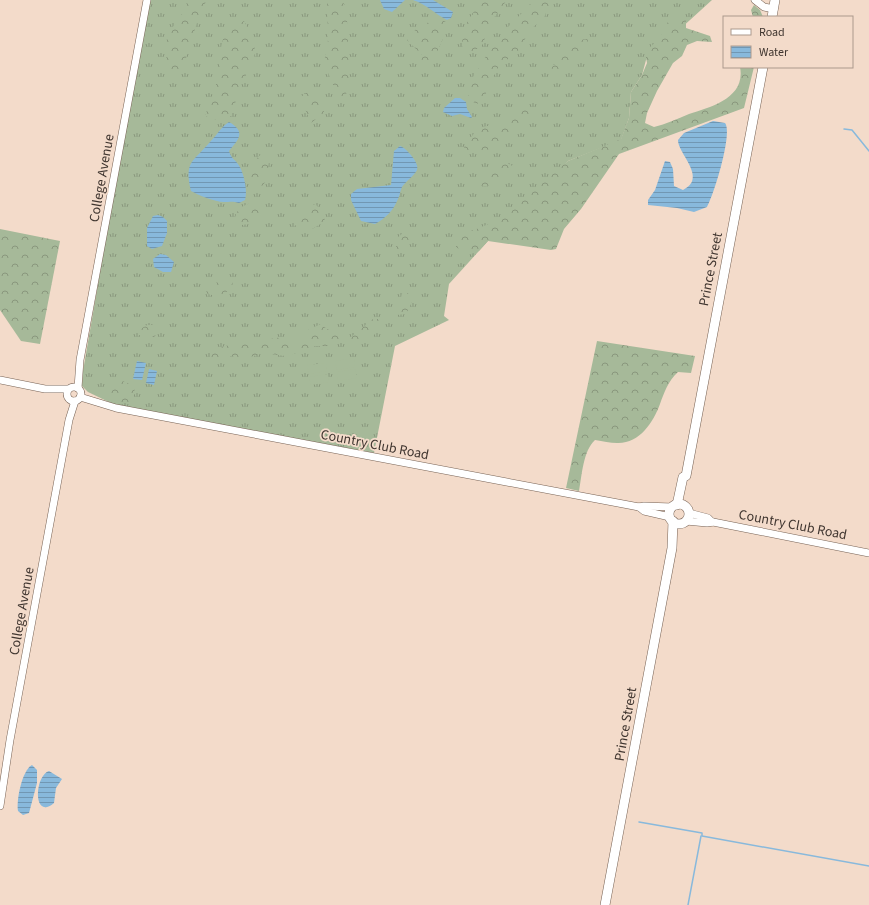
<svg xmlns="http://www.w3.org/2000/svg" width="869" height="905" font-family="'Source Sans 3',sans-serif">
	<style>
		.grass { fill: url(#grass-tufts) }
		.forest { fill: url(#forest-crowns) }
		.pitch { fill: #a6b999 }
		.water { fill: url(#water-rules) }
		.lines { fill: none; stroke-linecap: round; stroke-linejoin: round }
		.stream { stroke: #88b9dc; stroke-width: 1.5 }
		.minor-casing { stroke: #776254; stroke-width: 8 }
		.major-casing { stroke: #776254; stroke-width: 10 }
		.minor { stroke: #fff; stroke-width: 7 }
		.major { stroke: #fff; stroke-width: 9 }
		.labels { text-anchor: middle; stroke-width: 3.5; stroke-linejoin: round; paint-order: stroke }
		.street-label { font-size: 14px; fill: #403630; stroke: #f3dbca }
	</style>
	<defs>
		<pattern id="grass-tufts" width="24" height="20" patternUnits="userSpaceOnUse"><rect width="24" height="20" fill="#a6b999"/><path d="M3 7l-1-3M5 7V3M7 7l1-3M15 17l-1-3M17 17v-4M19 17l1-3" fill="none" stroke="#89977d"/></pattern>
		<pattern id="forest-crowns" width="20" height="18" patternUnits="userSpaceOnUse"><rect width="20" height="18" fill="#a6b999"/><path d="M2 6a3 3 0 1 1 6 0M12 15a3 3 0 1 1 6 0" fill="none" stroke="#89977d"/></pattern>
		<pattern id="water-rules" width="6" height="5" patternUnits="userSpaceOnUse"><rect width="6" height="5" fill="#88b9dc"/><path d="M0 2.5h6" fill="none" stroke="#7197b3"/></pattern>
	</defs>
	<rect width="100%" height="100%" fill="#f3dbca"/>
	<!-- grass -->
	<path class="grass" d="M147,0H712L646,60L642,75L631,92L629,118L621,140L568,161L488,241L449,284L444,316L449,320L395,346L374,453L115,405L88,392L82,386L83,371Z"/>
	<!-- forest -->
	<g class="forest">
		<path d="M188,0H207L200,13L182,71L166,74L167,34L181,17Z"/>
		<path d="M327,0H343L347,20L350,89L340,101L324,63L328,40Z"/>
		<path d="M481,0H507L495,16L482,45L470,54L462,46C463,21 471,19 481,0Z"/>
		<path d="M535,0H583L573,2L559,1L548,7L544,18L531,29L515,56L501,62L489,85L483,102L476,104L468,98V85L486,56L505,30Z"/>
		<path d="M754,5L760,10L763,17H753L751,10Z"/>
		<path d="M682,15H686V28L710,36L712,42L697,41L687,45L682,56L673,63L657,91L647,113L645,123L654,127C666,124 677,119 689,114C711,107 746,98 740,67H754L744,108L619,154L581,209L564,229L556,249L551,250L488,241L479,251L468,255L456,247V232L474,230L496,221L568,161L621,139L629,118L631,92L642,75L647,63L645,52L660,38L665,24Z"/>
		<path d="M244,21L255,43L254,62L242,82L231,116L217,120L205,116L220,73V52L225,31Z"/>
		<path d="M431,21H445L448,27L432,64L420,69L422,55L407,40L416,29Z"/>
		<path d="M588,39L587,48L569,68L551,71L552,67L578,40Z"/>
		<path d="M313,88L323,99L324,113L311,123L300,97Z"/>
		<path d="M527,107L534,109C517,136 499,152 466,153L464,147L478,128L497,124Z"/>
		<path d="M264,151L270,155L268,167L272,174L262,186H251C250,169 252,162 264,151Z"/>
		<path d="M507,163L516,168C504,183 495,188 476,186L475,184C484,173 495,169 507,163Z"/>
		<path d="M251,203L262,204V218L249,224L234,226C235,212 238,207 251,203Z"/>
		<path d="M315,204L323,212L325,221L314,228L302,232L294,224L301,214Z"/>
		<path d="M0,229L60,241L40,344L21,341L0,310Z"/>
		<path d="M412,231L413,240L405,249L397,251L395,240L404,232Z"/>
		<path d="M225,278L232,280L233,287C223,295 218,298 205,293L214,284Z"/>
		<path d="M408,293L412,301L409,309L405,314L396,315L402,294Z"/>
		<path d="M373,319H382L384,325C374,336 362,346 346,341Z"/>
		<path d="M321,324L327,329L342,332L343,340L331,346H315L301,352L285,356L263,353L241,360L232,356L219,360L210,357V351L232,344L284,337L290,341L299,339L301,333Z"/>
		<path d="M147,325H155L161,329L160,332L154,337L138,335L139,330Z"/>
		<path d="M597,341L695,356L691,373L678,372C668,381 664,393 660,404C653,423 639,444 617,443C610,443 603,441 595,440C583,451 582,475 579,491L566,488Z"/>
		<path d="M120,380L135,386L134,395L130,402H119L103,393L108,386H114Z"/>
	</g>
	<!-- pitch -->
	<g class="pitch">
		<path d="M354,358L355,367L337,370L335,361Z"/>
		<path d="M326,363L327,371L309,374L307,365Z"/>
		<path d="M355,369L357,378L338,381L337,372Z"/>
		<path d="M328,374L329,382L311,385L309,377Z"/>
	</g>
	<!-- water -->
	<g class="water">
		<path d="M380,0H405L392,12L384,9Z"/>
		<path d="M413,0H433L453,12L451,18L447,20C435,14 426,4 413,0Z"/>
		<path d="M455,98H460L466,102L467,109L472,117L471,118L460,114L452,116L443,112L444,108Z"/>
		<path d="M713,121L725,123C733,133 714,195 707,207L694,212L677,208L648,205V200L655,190L665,161L670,162L673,169L674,186L683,190C708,178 678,154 678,140L684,133Z"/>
		<path d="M229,122C247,132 238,140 229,151C231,158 234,159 238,164C244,172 248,192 245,200L239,203C233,201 230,202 224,202C215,202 198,195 191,191C184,161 193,162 210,142C217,135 221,127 229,122Z"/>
		<path d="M400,146C406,148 420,163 417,170C414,176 406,181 402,187C400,191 400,195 398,199C393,211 386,218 375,224L361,221L351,200V194L357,189L391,185L394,151Z"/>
		<path d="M158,215L163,217L167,221V233L162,246L152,249L147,246V228L153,216Z"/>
		<path d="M160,254L166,255L174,262L171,272H163L154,267L153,259Z"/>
		<path d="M137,361L146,363L142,380L133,379Z"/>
		<path d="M149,369L157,371L154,385L146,383Z"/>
		<path d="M32,765L37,770V783L29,813L23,815L18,811C16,801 22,770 32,765Z"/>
		<path d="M49,771L62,779L56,788L54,803C33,821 34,776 49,771Z"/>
	</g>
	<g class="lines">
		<!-- stream -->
		<g class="stream">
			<path d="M844,129L852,130L869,151"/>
			<path d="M639,822L702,833V836L869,866"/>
			<path d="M688,905L701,836"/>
		</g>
		<!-- minor casing -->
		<g class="minor-casing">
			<g id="minor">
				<path d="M755,0L764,7L774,9"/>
				<path d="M0,380L45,389H68"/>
				<circle cx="74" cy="394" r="7"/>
				<path d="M78,388L80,360L147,0"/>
				<path d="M80,397L116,408L639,507L644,506L672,507"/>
				<path d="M639,507L644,511L670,517"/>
				<path d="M689,513L708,518L712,522"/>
				<path d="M686,521L707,523L713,522L869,553"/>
				<path d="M0,806L10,740L69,420L75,401"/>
			</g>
		</g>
		<!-- major casing -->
		<g class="major-casing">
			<g id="major">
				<path d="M772,17L775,0"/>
				<circle cx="679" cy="514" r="10"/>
				<path d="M677,505L683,477L686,476L763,67"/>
				<path d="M605,905L672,548L673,521"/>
			</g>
		</g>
		<!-- minor -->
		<use href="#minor" class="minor"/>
		<!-- major -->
		<use href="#major" class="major"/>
	</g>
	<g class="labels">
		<!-- street labels -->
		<g class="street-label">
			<text transform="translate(101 178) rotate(-80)" y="5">College Avenue</text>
			<text transform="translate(710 269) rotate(-79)" y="5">Prince Street</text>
			<text transform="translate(375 444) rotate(11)" y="5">Country Club Road</text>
			<text transform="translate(793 524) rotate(11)" y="5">Country Club Road</text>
			<text transform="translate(21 611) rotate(-80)" y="5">College Avenue</text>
			<text transform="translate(625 724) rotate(-80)" y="5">Prince Street</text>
		</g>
	</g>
	<!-- legend -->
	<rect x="723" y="16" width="130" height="52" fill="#f3dbca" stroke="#ab998c"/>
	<rect x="731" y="29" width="20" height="6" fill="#ffffff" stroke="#ab998c"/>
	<text x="759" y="36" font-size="12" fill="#403630">Road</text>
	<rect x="731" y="46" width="20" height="12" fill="url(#water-rules)" stroke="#ab998c"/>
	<text x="759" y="56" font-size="12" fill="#403630">Water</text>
</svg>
